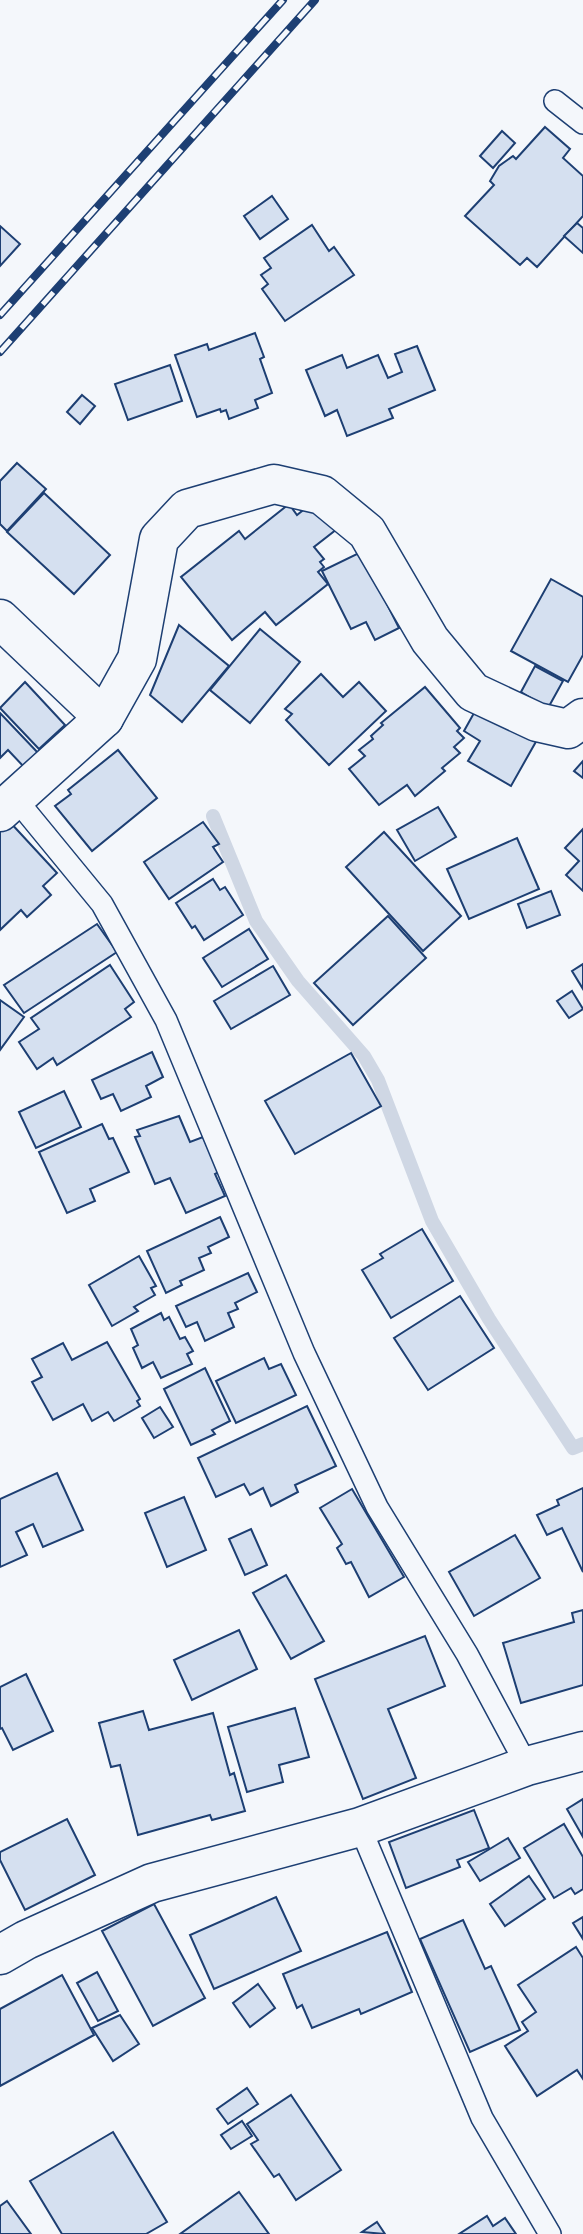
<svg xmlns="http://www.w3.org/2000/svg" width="583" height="2234" font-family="Jost,sans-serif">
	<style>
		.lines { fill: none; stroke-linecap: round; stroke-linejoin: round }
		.stream { stroke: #cfd7e4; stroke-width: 14 }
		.building { fill: #d5e0f0; stroke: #1d3f73; stroke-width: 2 }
		.service-casing { stroke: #1d3f73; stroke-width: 24 }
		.minor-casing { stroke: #1d3f73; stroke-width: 41 }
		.service { stroke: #f4f7fb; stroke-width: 21 }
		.minor { stroke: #f4f7fb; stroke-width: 38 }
		.rail-casing { stroke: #1d3f73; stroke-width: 8 }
		.rail { stroke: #f4f7fb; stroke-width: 5; stroke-dasharray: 16; stroke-linecap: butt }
	</style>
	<rect width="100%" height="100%" fill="#f4f7fb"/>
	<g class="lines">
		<!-- stream -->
		<path class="stream" d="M213,816L256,921L298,981L364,1056L378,1080L432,1221L489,1319L573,1448L583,1444"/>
	</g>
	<!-- building -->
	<g class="building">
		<path d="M545,127L570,149L563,158L583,176V216L537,267L527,258L520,265L465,216L494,185L490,181L499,166L513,156L516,159Z"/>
		<path d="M502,131L515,143L493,168L480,156Z"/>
		<path d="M272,196L288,219L260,239L244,216Z"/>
		<path d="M577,223L583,228V253L564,236Z"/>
		<path d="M312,225L329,251L334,247L354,275L285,321L262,289L268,284L261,275L271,268L264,258Z"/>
		<path d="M0,226L20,244L0,266Z"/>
		<path d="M255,333L264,357L260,359L272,393L255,400L258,408L229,419L226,410L221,412L220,409L197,417L175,355L207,344L209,350Z"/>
		<path d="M417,346L435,390L389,409L393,418L347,436L337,410L325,416L306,370L342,355L347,368L378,355L388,378L402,372L395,354Z"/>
		<path d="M170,365L182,401L128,420L115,384Z"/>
		<path d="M82,395L95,406L80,424L67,412Z"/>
		<path d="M17,463L46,489L7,531L0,524V481Z"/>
		<path d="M44,493L110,555L74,594L7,532Z"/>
		<path d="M289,504L297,515L307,507L337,529L314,547L324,559L320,562L324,567L318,572L328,584L276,625L265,612L232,640L181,577L239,531L245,539Z"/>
		<path d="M361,552L399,628L375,640L366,622L351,629L322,571Z"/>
		<path d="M551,579L583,597V655L568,682L511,651Z"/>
		<path d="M179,625L229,666L182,722L150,695Z"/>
		<path d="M260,629L300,662L250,723L210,690Z"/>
		<path d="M535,666L563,681L548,708L521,692Z"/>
		<path d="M321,674L343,697L359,682L386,711L329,765L286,720L292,714L285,709Z"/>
		<path d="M25,682L65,725L39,749L0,708Z"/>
		<path d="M425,687L460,728L457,731L464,738L454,747L460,753L442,768L445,771L415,796L407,785L379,805L349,769L365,756L359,750L373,739L371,736L383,725L381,723Z"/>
		<path d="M479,704L538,738L511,786L468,761L480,741L464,731Z"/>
		<path d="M0,713L40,755L25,768L8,750L0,758Z"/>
		<path d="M118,750L157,798L92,851L55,806L71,794L68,790Z"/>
		<path d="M583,761V778L574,771Z"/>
		<path d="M438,807L456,837L415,861L397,830Z"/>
		<path d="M8,820L57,873L43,886L51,895L27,917L21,910L0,930V827Z"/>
		<path d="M203,822L219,844L213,847L223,862L169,899L144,862Z"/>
		<path d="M583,829V891L566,875L579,861L565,848Z"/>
		<path d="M384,832L461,916L423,951L346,867Z"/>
		<path d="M517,838L539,889L469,919L447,869Z"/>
		<path d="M213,879L220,890L225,887L243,915L204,940L195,926L192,928L176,903Z"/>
		<path d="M551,891L560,915L527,928L518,904Z"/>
		<path d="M388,916L426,958L353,1025L314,983Z"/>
		<path d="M97,924L117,952L24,1013L4,985Z"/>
		<path d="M249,929L268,959L222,987L203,958Z"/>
		<path d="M583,964V989L572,971Z"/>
		<path d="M110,965L134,1002L125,1009L131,1017L57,1065L53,1058L37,1069L19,1042L39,1029L31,1018Z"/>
		<path d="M273,966L290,995L231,1029L214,1001Z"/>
		<path d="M572,991L583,1009L569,1018L557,1001Z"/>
		<path d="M0,1000L24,1017L0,1050Z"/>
		<path d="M152,1052L163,1077L146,1086L151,1097L121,1111L113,1094L101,1099L92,1080Z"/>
		<path d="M351,1053L381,1106L295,1154L265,1101Z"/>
		<path d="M64,1091L81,1127L36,1148L19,1112Z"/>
		<path d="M179,1116L190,1142L203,1137L219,1172L215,1174L225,1196L186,1213L170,1178L155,1184L135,1137L140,1136L137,1130Z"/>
		<path d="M102,1124L109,1139L113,1138L129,1172L90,1189L95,1201L67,1213L39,1152Z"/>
		<path d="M220,1217L229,1237L208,1247L211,1253L199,1258L204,1270L180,1281L182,1285L166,1293L147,1251Z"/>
		<path d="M422,1229L453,1281L391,1318L362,1270L383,1258L380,1254Z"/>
		<path d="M139,1256L156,1286L151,1288L155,1295L134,1307L138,1311L112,1326L89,1285Z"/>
		<path d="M248,1273L257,1292L235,1303L238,1309L228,1313L234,1327L205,1341L197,1322L186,1327L176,1306Z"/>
		<path d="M460,1296L494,1348L428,1390L394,1338Z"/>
		<path d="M161,1313L164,1320L169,1317L180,1339L185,1337L193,1351L187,1354L192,1364L161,1378L153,1362L142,1368L133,1348L138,1345L131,1329Z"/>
		<path d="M107,1342L140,1399L137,1401L140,1406L114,1421L108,1412L92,1421L83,1404L53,1420L32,1382L42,1377L32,1359L63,1343L72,1360Z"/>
		<path d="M264,1358L269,1369L281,1364L296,1395L236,1423L216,1381Z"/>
		<path d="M205,1368L230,1421L212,1430L215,1434L191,1445L164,1389Z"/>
		<path d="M307,1406L336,1466L295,1485L298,1492L271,1506L263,1488L250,1495L244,1484L216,1497L198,1458Z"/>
		<path d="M160,1407L173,1427L154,1438L142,1418Z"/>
		<path d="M57,1473L83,1530L43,1547L33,1524L16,1532L27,1555L0,1567V1499Z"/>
		<path d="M583,1488V1572L562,1528L547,1535L537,1515L559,1505L557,1500Z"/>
		<path d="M352,1489L404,1577L369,1597L351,1562L346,1564L337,1548L342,1544L320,1508Z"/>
		<path d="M184,1497L206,1550L167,1567L145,1513Z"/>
		<path d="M251,1529L267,1565L245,1575L229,1539Z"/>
		<path d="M515,1535L540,1578L474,1616L449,1572Z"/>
		<path d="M286,1575L324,1641L291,1659L253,1593Z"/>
		<path d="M583,1610V1685L521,1703L503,1643L574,1622L572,1613Z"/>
		<path d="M239,1630L257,1669L192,1700L174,1660Z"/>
		<path d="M425,1636L445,1686L388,1709L416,1778L363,1799L315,1679Z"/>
		<path d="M26,1674L53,1731L13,1750L2,1728L0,1729V1687Z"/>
		<path d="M295,1708L309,1757L279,1765L283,1782L247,1792L228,1727Z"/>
		<path d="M143,1711L149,1730L213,1713L230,1775L234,1773L245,1811L212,1820L210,1815L138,1835L120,1765L111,1767L99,1723Z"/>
		<path d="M583,1799V1837L567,1809Z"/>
		<path d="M474,1810L489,1848L457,1860L460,1867L406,1888L389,1842Z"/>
		<path d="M67,1819L95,1875L25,1910L0,1860V1852Z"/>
		<path d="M564,1824L583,1857V1889L575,1894L571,1888L554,1898L524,1848Z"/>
		<path d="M508,1838L520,1858L480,1881L468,1862Z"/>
		<path d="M529,1876L545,1899L505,1926L490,1904Z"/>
		<path d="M276,1897L301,1951L214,1989L190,1935Z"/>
		<path d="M154,1904L205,1998L153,2026L102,1931Z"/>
		<path d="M583,1917V1939L573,1923Z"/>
		<path d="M463,1920L485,1969L491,1966L520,2030L470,2052L420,1939Z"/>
		<path d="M387,1932L412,1992L361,2014L359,2009L312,2028L302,2005L297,2008L283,1974Z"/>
		<path d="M576,1947L583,1958V2079L577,2070L537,2096L505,2046L528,2031L522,2022L536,2012L518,1985Z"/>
		<path d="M97,1972L118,2011L98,2021L77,1983Z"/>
		<path d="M62,1975L94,2035L0,2086V2009Z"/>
		<path d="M258,1984L275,2008L250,2027L233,2003Z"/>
		<path d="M120,2015L139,2044L113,2061L92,2028Z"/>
		<path d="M247,2088L258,2104L228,2124L217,2109Z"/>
		<path d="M291,2095L341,2170L296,2200L279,2174L274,2177L251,2144L258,2140L247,2124Z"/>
		<path d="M242,2121L252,2136L231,2149L221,2135Z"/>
		<path d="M113,2132L167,2222L146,2234H62L30,2181Z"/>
		<path d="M239,2192L269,2234H180Z"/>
		<path d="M7,2201L31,2234H0V2206Z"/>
		<path d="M487,2216L493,2226L505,2218L516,2234H459Z"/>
		<path d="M377,2222L385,2234L362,2232Z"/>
	</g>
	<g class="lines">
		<!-- service casing -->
		<g class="service-casing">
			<g id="service">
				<path d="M555,101L583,123"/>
				<path d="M15,798L102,904L166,1020L304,1353L377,1507L467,1654L527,1766"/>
				<path d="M360,1827L482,2118L550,2234"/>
			</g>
		</g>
		<!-- minor casing -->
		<g class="minor-casing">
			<g id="minor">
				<path d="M0,619L104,718L0,812"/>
				<path d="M104,718L137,659L159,539L187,509L274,484L322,495L367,532L430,640L473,692L537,722L568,729L583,718"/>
				<path d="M0,1955L26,1940L152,1883L360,1827L527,1766L583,1751"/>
			</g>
		</g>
		<!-- service -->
		<use href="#service" class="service"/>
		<!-- minor -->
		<use href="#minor" class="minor"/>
		<!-- rail casing -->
		<g class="rail-casing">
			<g id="rail">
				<path d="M0,315L283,0"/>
				<path d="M0,352L315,0"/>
			</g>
		</g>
		<!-- rail -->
		<use href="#rail" class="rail"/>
	</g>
</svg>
